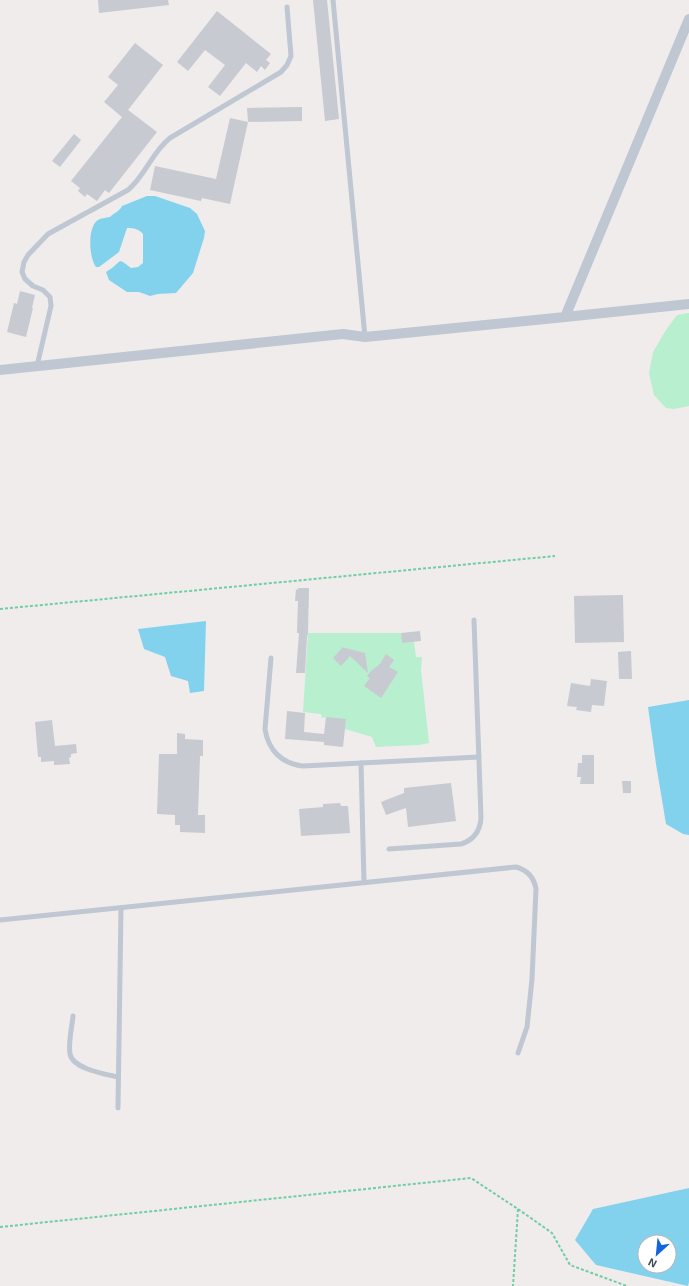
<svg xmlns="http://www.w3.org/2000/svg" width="689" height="1286" font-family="'Exo 2',sans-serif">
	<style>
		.green { fill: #b7efcf }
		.water { fill: #83d2ed; fill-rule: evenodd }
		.building { fill: #c8cad2 }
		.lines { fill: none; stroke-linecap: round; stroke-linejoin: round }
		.path { stroke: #6fcea3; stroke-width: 2; stroke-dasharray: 3 2; stroke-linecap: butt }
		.lane { stroke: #bec7d2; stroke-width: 5 }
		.street { stroke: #bec7d2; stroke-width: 10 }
	</style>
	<rect width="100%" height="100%" fill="#efeceb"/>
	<!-- green -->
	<g class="green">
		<path d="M689,313V406L674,409L666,408L654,395L649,373L653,352L666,330L677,315Z"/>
		<path d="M308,633H401L414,642L416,657H422L421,670L429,743L419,745L376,747L372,737L345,729L326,717L322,718L321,714L303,712Z"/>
	</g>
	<!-- water -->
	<g class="water">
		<path d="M147,196H155L190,208L197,214L205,231L204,238L193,273L176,293L158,294L150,296L139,292H127L109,280L106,272L112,268L120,261L123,262L131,268L138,267L143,263V234C139,229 134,228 127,228L119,252L99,267H96C89,258 87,227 98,220C101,218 106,218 110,217C114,213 120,211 122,206Z"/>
		<path d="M206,621L204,691L190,693L188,681L171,676L165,657L144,649L138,629Z"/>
		<path d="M689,700V835L683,834L666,824L656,764L648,707Z"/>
		<path d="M689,1188V1282L688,1286L596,1265L575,1240L593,1209ZM645,1242H669V1266H645Z"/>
	</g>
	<!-- building -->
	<g class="building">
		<path d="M98,0H168L169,5L99,13Z"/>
		<path d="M313,0H327L339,119L325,121Z"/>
		<path d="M217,11L271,54L266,60L270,63L265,70L261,66L257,72L246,63L220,96L208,87L225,65L205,50L188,71L177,62Z"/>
		<path d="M135,43L163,65L128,110L157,132L109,193L105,190L97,201L87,194L85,197L78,191L80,188L71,181L122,117L104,102L118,85L108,77Z"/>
		<path d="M302,107V121L248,122L247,108Z"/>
		<path d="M230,118L248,122L230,204L202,198L201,201L150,190L155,166L216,179Z"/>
		<path d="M74,134L81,140L60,167L52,161Z"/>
		<path d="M20,291L35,295L32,308H33L26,337L7,332L14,303L17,304Z"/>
		<path d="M298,588H309L308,633L307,637L305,673H296L299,633H297L298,601H295L296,589L298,590Z"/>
		<path d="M623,595L624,642L575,643L574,596Z"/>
		<path d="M420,631L421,641L402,643L401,633Z"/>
		<path d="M341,647L365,653L368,673L350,656L341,666L333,658L342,648Z"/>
		<path d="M631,651L632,679H619L618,652Z"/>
		<path d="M386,654L394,660L389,667L398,672L381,698L364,686L370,678L367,676L370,672L380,664Z"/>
		<path d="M591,679L607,681L604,706L592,705L591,712L576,710L577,707L567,706L571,683L590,686Z"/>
		<path d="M287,711L305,713L304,732L324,734L326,717L346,719L343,747L324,745V742L285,739Z"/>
		<path d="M52,720L55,746L76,744L77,753L71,754V757L69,758L70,764L54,765V761L41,762V757H38L35,722Z"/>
		<path d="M177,733L185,734V739L203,740V756H200L198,815H205V833L180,832V825H175V815L157,814L159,754H177Z"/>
		<path d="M582,755H594V784H580L581,777H577L578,763H582Z"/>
		<path d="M622,781H631V793H623Z"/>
		<path d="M451,783L456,821L408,827L406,808L386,815L381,802L404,793V788Z"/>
		<path d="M340,803L341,806H348L350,833L301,836L299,809L323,807V804Z"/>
	</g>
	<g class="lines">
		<!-- path -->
		<g class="path">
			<path d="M0,609L555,556"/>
			<path d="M518,1209L552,1233L570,1265L627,1286"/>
			<path d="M0,1227L471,1178L518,1209L513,1286"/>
		</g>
		<!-- lane -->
		<g class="lane">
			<path d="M333,0L365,337"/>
			<path d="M37,366L51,306L50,297L43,290L33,286L25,279L22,272L24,262L28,255L48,234L128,190C145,176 152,152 170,138L281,72L287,65L291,56L287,7"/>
			<path d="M271,658L265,729C268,750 282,764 303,766L479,757"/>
			<path d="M361,763L364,882"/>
			<path d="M389,849L461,844C474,840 480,831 481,818L474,620"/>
			<path d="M0,920L516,867C527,870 534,877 536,889L532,979L527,1027L518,1053"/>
			<path d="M73,1016C72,1027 68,1043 70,1054C73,1069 105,1074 118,1077"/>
			<path d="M118,1108L121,908"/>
		</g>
		<!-- street -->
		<g class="street">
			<path d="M565,317L689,304"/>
			<path d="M0,370L343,334L365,337L565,317L689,19"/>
		</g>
	</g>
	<!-- north arrow -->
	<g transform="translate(657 1254) rotate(207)"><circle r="19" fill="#ffffff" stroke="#b4b8bd"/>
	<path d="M0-3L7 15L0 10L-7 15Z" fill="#1464e0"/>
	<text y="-6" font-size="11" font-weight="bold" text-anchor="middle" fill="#444e59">N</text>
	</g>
</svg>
